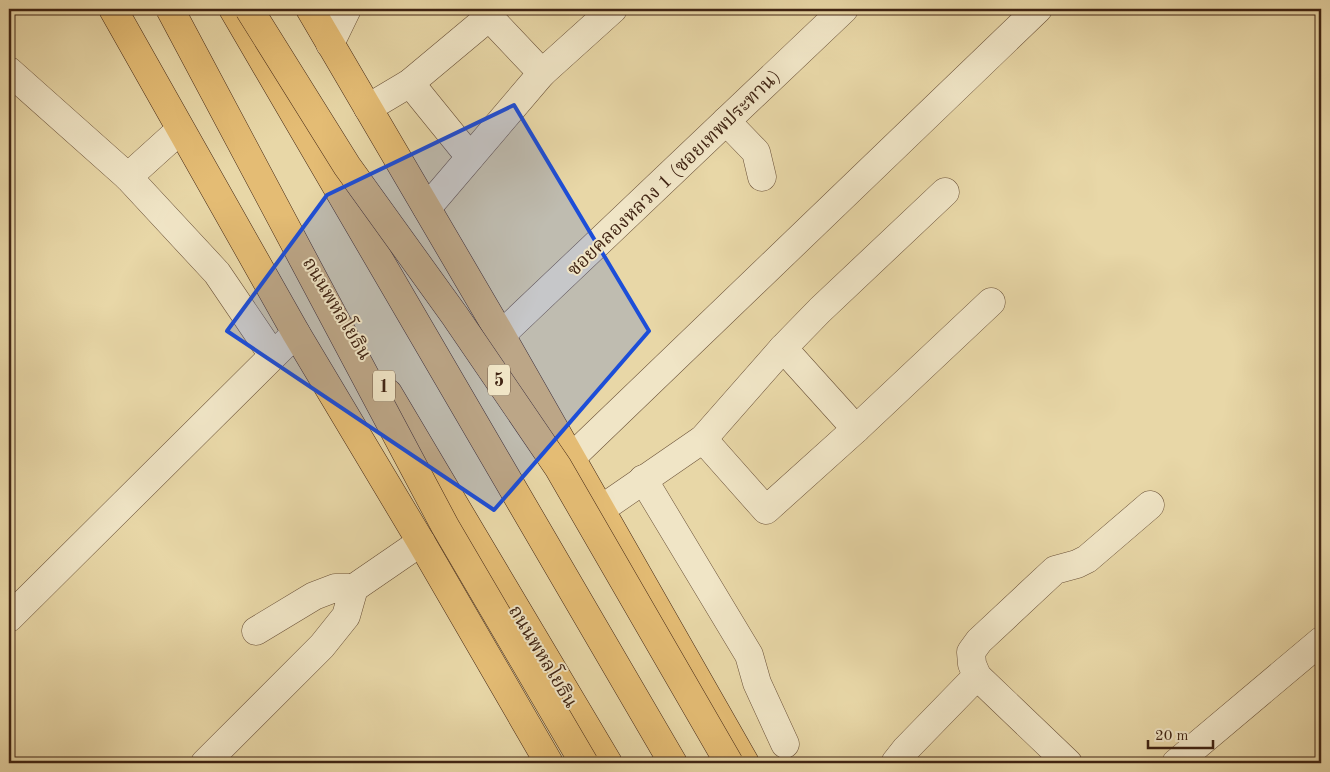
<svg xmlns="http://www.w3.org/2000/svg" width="1330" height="772" font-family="'Old Standard TT','Noto Serif Thai',serif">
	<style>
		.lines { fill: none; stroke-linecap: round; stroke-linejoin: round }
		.minor-casing { stroke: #6a5138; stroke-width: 29 }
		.major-casing { stroke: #402413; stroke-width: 29 }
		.highway-casing { stroke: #402413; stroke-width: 29 }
		.minor { stroke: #f0e5c6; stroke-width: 28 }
		.major { stroke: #e4bc74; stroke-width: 28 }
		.highway { stroke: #e4bc74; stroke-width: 28 }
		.highway-bridge-casing { stroke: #402413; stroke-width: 29; stroke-linecap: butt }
		.highway-bridge { stroke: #e4bc74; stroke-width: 28 }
		.marked { fill: #1d4ed8; fill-opacity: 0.2; stroke: #1d4ed8; stroke-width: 4; stroke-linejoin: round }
		.labels { text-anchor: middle; stroke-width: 4; stroke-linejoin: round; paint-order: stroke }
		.shield { fill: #f0e5c6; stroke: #755e49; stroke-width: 1 }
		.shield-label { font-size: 18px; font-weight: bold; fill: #402413 }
		.street-label { font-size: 19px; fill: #402413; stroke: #f0e5c6 }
	</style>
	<rect width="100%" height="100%" fill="#e8d7a7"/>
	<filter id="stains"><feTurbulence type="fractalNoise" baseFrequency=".004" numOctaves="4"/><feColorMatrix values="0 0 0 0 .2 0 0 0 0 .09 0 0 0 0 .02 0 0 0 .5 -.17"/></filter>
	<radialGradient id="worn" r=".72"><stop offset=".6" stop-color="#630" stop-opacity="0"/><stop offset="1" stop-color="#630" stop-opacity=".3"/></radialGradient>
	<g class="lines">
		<!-- minor casing -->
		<g class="minor-casing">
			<g id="minor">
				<path d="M330,44L347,9"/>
				<path d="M9,71L128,177L217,273L272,354"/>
				<path d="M542,73L613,9"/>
				<path d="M410,83L470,157"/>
				<path d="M368,108L410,83L489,17L542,73L427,208"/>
				<path d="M726,121L756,152L762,177"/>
				<path d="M128,177L180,130"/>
				<path d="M501,335L844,9"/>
				<path d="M856,429L991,302"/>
				<path d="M703,439L766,510L856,429L783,348"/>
				<path d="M571,458L1038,9"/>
				<path d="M643,479L749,655L757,683L785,744"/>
				<path d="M600,510L703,439L783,348L820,310L945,192"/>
				<path d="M354,588L421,542"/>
				<path d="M9,618L296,333"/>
				<path d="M977,676L972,664L971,652L979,641L1055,570L1077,564L1087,559L1150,505"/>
				<path d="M205,763L322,646L346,616L354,588H335L314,596L256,631"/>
				<path d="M895,763L906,749L977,676L1068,763"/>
				<path d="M1176,763L1321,641"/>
			</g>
		</g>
		<!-- major casing -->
		<g class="major-casing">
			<g id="major">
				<path d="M113,9L296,333L421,542L549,763"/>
				<path d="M310,9L501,335L745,763"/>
			</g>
		</g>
		<!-- highway casing -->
		<g class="highway-casing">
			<g id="highway">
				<path d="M233,9L673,763"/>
				<path d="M388,393L608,763"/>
			</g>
		</g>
		<!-- minor -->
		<use href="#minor" class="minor"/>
		<!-- major -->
		<use href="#major" class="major"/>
		<!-- highway -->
		<use href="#highway" class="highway"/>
		<!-- highway-bridge casing -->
		<g class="highway-bridge-casing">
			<g id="highway-bridge">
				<path d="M170,9L445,526L584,763"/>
				<path d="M249,9L347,166L455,316L558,467L729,763"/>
			</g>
		</g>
		<!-- highway-bridge -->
		<use href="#highway-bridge" class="highway-bridge"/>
	</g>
	<!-- marked area -->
	<path class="marked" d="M514,105L649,331L494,510L227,331L327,195Z"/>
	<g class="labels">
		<!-- shield labels -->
		<g class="shield">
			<rect x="488" y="364.5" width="22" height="31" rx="4"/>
			<rect x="373" y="370.5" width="22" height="31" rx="4"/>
		</g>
		<g class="shield-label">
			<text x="499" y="386">5</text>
			<text x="384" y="392">1</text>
		</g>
		<!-- street labels -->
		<g class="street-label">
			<text transform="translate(673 172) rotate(-44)" y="7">ซอยคลองหลวง 1 (ซอยเทพประทาน)</text>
			<text transform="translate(338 308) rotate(59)" y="7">ถนนพหลโยธิน</text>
			<text transform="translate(544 656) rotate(59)" y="7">ถนนพหลโยธิน</text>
		</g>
	</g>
	<!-- margin -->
	<rect width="1330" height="772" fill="none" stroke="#e8d7a7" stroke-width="30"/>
	<rect x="10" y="10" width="1310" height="752" fill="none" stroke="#402413" stroke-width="2.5"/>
	<rect x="15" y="15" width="1300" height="742" fill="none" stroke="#402413"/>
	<!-- scale -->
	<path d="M1148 740v8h65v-8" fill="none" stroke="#402413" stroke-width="2.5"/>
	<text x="1155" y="740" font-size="15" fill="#402413" stroke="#f0e5c6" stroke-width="4" paint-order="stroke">20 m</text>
	<rect width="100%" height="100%" filter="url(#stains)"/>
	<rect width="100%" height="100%" fill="url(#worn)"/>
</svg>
